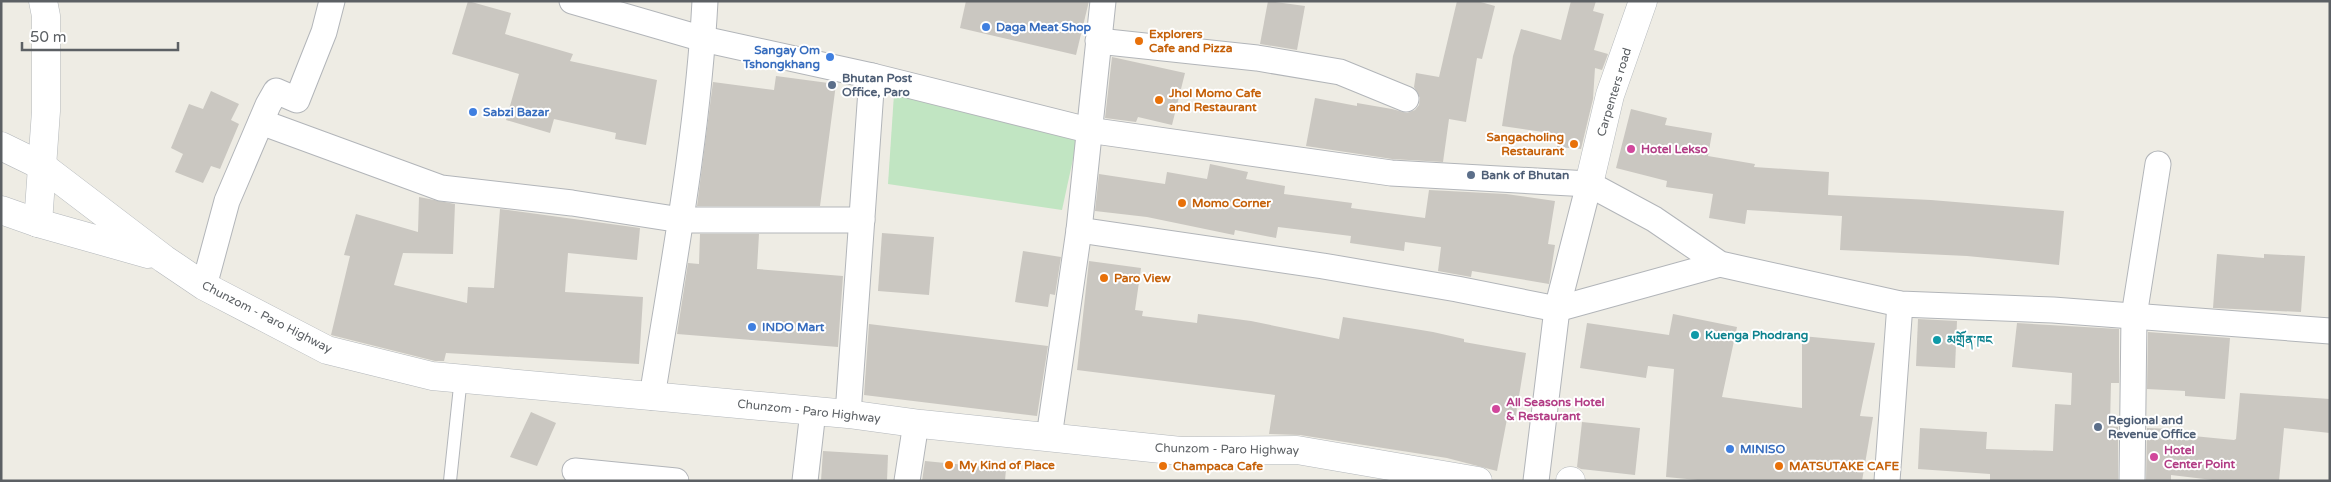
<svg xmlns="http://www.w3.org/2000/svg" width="2331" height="482" font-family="'Varela Round','Noto Serif Tibetan',sans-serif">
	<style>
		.green { fill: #c1e5c2 }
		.building { fill: #cac7c1 }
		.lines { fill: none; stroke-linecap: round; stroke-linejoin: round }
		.lane-casing { stroke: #b2b5b9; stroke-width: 14 }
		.street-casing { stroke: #b2b5b9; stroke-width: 27 }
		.secondary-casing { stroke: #b3b7bb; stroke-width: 29 }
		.lane { stroke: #fff; stroke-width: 12 }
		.street { stroke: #fff; stroke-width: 25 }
		.secondary { stroke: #fff; stroke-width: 28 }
		.shop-dot { fill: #3f7fe0; stroke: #fff; stroke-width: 2 }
		.food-dot { fill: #e8710a; stroke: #fff; stroke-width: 2 }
		.service-dot { fill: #5c6f8a; stroke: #fff; stroke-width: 2 }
		.hotel-dot { fill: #d1479c; stroke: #fff; stroke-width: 2 }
		.culture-dot { fill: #0f9aa8; stroke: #fff; stroke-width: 2 }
		.labels { text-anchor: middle; stroke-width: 4; stroke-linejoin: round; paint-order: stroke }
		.shop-label { font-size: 12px; font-weight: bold; fill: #366cbe; stroke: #fff; text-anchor: start }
		.food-label { font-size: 12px; font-weight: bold; fill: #c56008; stroke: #fff; text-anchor: start }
		.service-label { font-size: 12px; font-weight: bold; fill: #4e5e75; stroke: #fff; text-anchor: start }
		.street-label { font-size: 12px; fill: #5c6064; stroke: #fff }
		.hotel-label { font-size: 12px; font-weight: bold; fill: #b23c85; stroke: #fff; text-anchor: start }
		.culture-label { font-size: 12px; font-weight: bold; fill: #0d838f; stroke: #fff; text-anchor: start }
	</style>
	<rect width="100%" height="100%" fill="#eeece4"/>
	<!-- green -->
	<path class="green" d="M894,94L1078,136L1062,210L888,184Z"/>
	<!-- building -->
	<g class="building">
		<path d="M468,1L511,13L505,34L573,54L570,61L657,80L646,145L615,139L616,133L554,119L550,133L506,120L519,74L452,54Z"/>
		<path d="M966,1H1089L1076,55L960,28Z"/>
		<path d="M1268,1L1305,6L1297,50L1260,44Z"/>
		<path d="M1457,1H1477L1495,6L1482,59L1477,58L1466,122L1449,119L1443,162L1392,159L1306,146L1315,98L1357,106V103L1392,109L1407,113L1415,110L1419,105L1420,98L1414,87L1416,73L1439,77Z"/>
		<path d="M1571,1H1596L1593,11L1604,14L1594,50L1608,54L1602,70L1595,68L1593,99L1581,149L1557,147V134L1502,126L1513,56L1521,29L1561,40Z"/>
		<path d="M1112,57L1185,73L1172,125L1138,117L1136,122L1105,118Z"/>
		<path d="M776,76L836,84L820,206H697L713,82L774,90Z"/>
		<path d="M211,91L239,104L231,120L239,124L220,169L211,166L203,183L175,172L183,154L171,148L189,104L203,109Z"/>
		<path d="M1631,109L1667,118L1665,125L1712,133L1708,156L1755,164L1754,167L1829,172L1828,195L1931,200L2064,211L2059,265L1967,256L1840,250L1842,216L1747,210L1745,224L1709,218L1713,194L1666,187L1667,181L1616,168Z"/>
		<path d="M1210,164L1248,172L1246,179L1285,186L1284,194L1352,203L1351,208L1425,218L1429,190L1506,194L1555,201L1548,244L1555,245L1549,284L1472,271L1471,277L1438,271L1441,247L1405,242L1404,251L1350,243L1351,236L1278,227L1276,238L1235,230L1234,235L1147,217L1095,211L1099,174L1165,184L1167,172L1207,179Z"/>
		<path d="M419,197L455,204L453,254L403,253L394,285L467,303L468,287L494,288L500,209L640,228L637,260L568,253L565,292L643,297L639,364L446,353L444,361H435L331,335L350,256L344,255L356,214L418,232Z"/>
		<path d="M882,233L934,237L929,295L878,291Z"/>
		<path d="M700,234H759L757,269L843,276L838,347L677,334L688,263L699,264Z"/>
		<path d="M1023,251L1061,257L1055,295L1050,294L1048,307L1015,302Z"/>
		<path d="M2217,254L2264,258V254L2305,256L2301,312L2213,308Z"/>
		<path d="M1089,261L1141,268L1135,310L1143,311L1142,316L1197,323L1198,314L1251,321L1339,339L1343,317L1433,332L1464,339V342L1526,353L1515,421L1507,419L1497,471L1447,458L1300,435L1269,434L1275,395L1077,370Z"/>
		<path d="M1673,314L1737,327L1722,397L1802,408V336L1875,343L1860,416L1873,417L1862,481H1708L1666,477L1674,369L1648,366L1646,378L1580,368L1587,323L1669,335Z"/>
		<path d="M1918,319L1957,321L1955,368L1916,366Z"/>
		<path d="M2017,323L2119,329V383H2111L2110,426L2118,427V481H1990V474L1918,469L1920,428L1987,432L1986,449L2053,451L2055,404L2071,405L2072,373L2012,367Z"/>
		<path d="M869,324L1048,346L1037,416L864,395Z"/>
		<path d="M2148,332L2230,338L2225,399L2185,396V391L2147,389Z"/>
		<path d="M2240,393L2330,399V433L2284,428L2279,481H2221L2171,475V481H2146L2147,428L2173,429V434L2234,440L2236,439Z"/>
		<path d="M531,412L556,423L537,466L510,457Z"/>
		<path d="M1582,422L1640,428L1635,475L1581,469L1577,467Z"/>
		<path d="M823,451L888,455L887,481H821Z"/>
		<path d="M925,461L1006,469L1005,481H922Z"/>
	</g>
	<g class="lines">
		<!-- lane casing -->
		<g class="lane-casing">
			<path id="lane" d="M450,481L461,377"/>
		</g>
		<!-- street casing -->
		<g class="street-casing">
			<g id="street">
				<path d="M572,1L703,39L872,76L1088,130L1391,173L1589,184L1654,219L1720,264L1900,304L2053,310L2330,331"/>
				<path d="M1098,41L1257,58L1340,72L1406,99"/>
				<path d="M261,122L441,188L572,203L681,220H862"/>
				<path d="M1079,230L1323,266L1457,289L1557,309L1720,264"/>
				<path d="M204,286L227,201L268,105L276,91L297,100L324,32L332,1"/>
				<path d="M652,397C673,266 698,134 705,1"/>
				<path d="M848,414L872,76"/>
				<path d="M1049,437L1079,230L1103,1"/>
				<path d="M575,471L676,481"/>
				<path d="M805,481L813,411"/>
				<path d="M907,481L916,423"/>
				<path d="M1536,481L1557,309L1589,184"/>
				<path d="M1887,481L1900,304"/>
				<path d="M2132,481L2134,316L2158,164"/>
			</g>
		</g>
		<!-- secondary casing -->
		<g class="secondary-casing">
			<g id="secondary">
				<path d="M1,146L42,166L164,259L204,286L327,350L432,376L848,414L921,424L1181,451L1297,450L1478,481"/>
				<path d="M1589,184L1610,95L1643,1"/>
				<path d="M1,210L38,223L148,254"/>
				<path d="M38,223L46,111V16L43,1"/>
				<path d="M1570,481H1571"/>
			</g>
		</g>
		<!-- lane -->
		<use href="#lane" class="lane"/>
		<!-- street -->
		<use href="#street" class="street"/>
		<!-- secondary -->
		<use href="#secondary" class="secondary"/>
	</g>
	<!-- markers -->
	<g class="shop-dot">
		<circle cx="986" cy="27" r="5"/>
		<circle cx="830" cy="57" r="5"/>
		<circle cx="473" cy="112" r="5"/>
		<circle cx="752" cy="327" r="5"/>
		<circle cx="1730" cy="449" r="5"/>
	</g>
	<g class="food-dot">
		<circle cx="1139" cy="41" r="5"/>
		<circle cx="1159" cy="100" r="5"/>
		<circle cx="1574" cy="144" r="5"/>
		<circle cx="1182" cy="203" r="5"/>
		<circle cx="1104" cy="278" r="5"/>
		<circle cx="949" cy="465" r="5"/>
		<circle cx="1163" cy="466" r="5"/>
		<circle cx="1779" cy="466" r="5"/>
	</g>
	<g class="service-dot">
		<circle cx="832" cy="85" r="5"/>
		<circle cx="1471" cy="175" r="5"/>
		<circle cx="2098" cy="427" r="5"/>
	</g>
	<g class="hotel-dot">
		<circle cx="1631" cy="149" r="5"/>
		<circle cx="1496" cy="409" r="5"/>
		<circle cx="2154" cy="457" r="5"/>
	</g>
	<g class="culture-dot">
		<circle cx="1695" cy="335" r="5"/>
		<circle cx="1937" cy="340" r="5"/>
	</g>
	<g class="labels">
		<!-- shop labels -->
		<g class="shop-label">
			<text x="996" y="31">Daga Meat Shop</text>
			<text x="820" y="54" text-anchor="end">Sangay Om<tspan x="820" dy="14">Tshongkhang</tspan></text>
			<text x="483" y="116">Sabzi Bazar</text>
			<text x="762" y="331">INDO Mart</text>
			<text x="1740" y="453">MINISO</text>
		</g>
		<!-- food labels -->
		<g class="food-label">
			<text x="1149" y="38">Explorers<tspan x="1149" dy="14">Cafe and Pizza</tspan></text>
			<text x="1169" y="97">Jhol Momo Cafe<tspan x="1169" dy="14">and Restaurant</tspan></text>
			<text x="1564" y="141" text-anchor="end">Sangacholing<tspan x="1564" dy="14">Restaurant</tspan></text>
			<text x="1192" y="207">Momo Corner</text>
			<text x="1114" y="282">Paro View</text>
			<text x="959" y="469">My Kind of Place</text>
			<text x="1173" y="470">Champaca Cafe</text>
			<text x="1789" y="470">MATSUTAKE CAFE</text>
		</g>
		<!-- service labels -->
		<g class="service-label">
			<text x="842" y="82">Bhutan Post<tspan x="842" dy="14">Office, Paro</tspan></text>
			<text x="1481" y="179">Bank of Bhutan</text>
			<text x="2108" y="424">Regional and<tspan x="2108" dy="14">Revenue Office</tspan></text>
		</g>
		<!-- street labels -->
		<g class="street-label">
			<text transform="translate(1614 92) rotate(-73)" y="4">Carpenters road</text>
			<text transform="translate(267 317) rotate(27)" y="4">Chunzom - Paro Highway</text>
			<text transform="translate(809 411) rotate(6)" y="4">Chunzom - Paro Highway</text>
			<text transform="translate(1227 449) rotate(1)" y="4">Chunzom - Paro Highway</text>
		</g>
		<!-- hotel labels -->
		<g class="hotel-label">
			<text x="1641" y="153">Hotel Lekso</text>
			<text x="1506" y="406">All Seasons Hotel<tspan x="1506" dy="14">&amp; Restaurant</tspan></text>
			<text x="2164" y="454">Hotel<tspan x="2164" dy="14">Center Point</tspan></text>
		</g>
		<!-- culture labels -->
		<g class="culture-label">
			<text x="1705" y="339">Kuenga Phodrang</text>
			<text x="1947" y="344">མགྲོན་ཁང</text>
		</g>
	</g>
	<!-- border -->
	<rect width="2331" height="482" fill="none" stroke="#5c6064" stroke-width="5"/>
	<!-- scale -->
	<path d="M22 42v8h156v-8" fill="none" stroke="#5c6064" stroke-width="2.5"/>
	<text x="30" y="42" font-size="15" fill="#5c6064" stroke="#ffffff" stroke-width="4" paint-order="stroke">50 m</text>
</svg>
